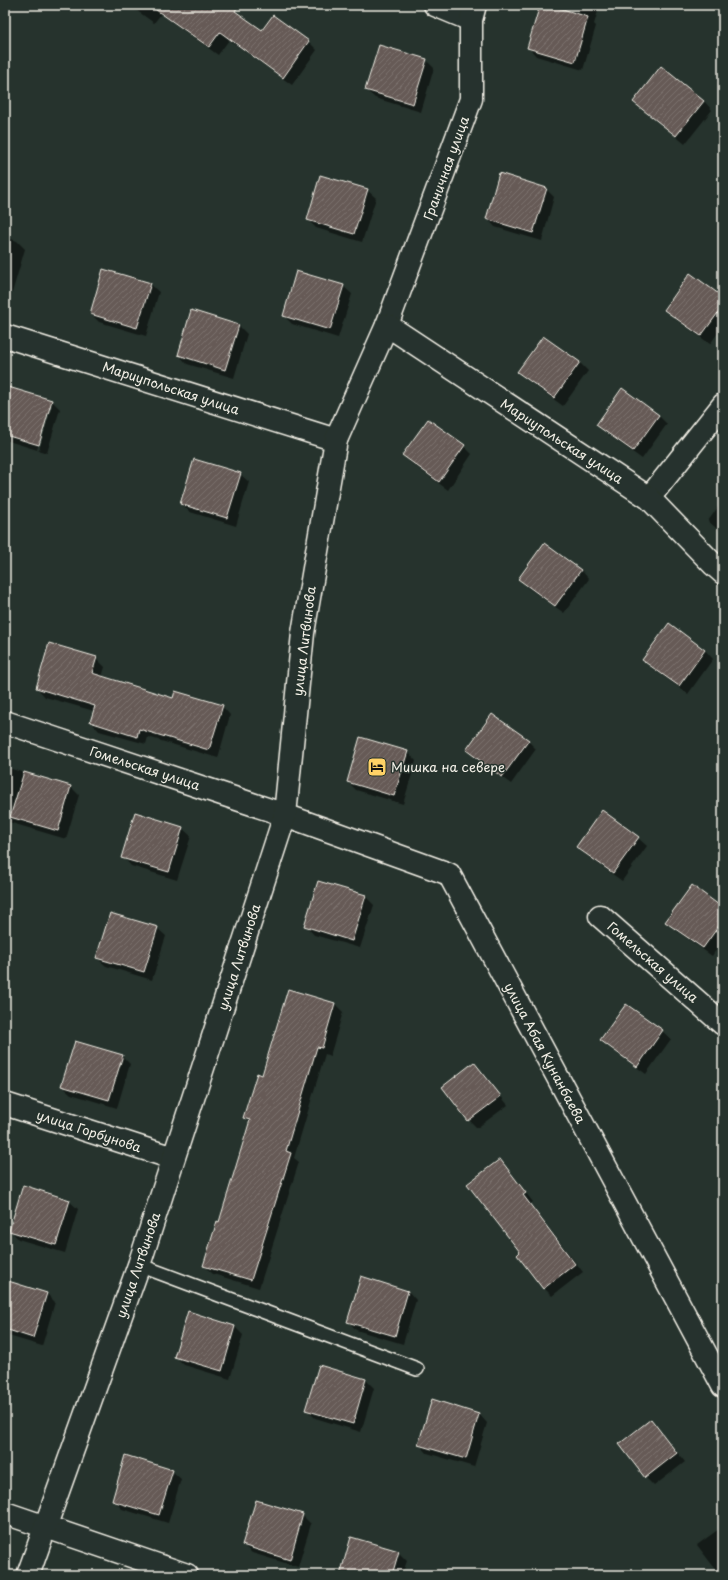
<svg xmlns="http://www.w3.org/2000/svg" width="728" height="1580" font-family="'Playpen Sans',sans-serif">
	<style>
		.shadow { fill: #0007; fill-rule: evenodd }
		.building { fill: url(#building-hatch); stroke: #f4f1e8 }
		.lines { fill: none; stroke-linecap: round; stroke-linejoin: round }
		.service-casing { stroke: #f4f1e8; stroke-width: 16 }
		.minor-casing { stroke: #f4f1e8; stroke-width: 25 }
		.tertiary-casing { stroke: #f4f1e8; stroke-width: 25 }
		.service { stroke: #26332d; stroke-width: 13 }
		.minor { stroke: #26332d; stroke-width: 22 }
		.tertiary { stroke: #26332d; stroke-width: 22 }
		.labels { text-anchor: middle; stroke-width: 3; stroke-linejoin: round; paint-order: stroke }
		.street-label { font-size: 13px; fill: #f4f1e8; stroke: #26332d }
		.poi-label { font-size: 13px; fill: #f4f1e8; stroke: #26332d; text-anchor: start }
	</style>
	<defs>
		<pattern id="building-hatch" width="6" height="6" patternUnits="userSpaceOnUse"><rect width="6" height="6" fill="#665a56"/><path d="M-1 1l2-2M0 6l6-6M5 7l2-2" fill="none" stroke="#7c726e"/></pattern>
	</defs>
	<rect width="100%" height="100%" fill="#26332d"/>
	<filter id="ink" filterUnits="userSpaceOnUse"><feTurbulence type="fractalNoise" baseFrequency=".025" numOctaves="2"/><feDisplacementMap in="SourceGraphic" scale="8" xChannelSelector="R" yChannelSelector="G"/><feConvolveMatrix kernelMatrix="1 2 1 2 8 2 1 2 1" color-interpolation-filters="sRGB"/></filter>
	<g filter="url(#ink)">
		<!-- shadow -->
		<g class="shadow">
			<path d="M129,5H225L262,31L273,16L309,42L317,50L292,85L229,40L218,55L161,14L154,23Z"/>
			<path d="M541,5H600L594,24L596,26L583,70L536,56L528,47Z"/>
			<path d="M426,60L434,68L421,112L375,98L366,90Z"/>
			<path d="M704,101L712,110L685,144L634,102Z"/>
			<path d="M546,189L554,197L542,241L495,227L487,218Z"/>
			<path d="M367,190L376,198L362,242L316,228L308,220Z"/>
			<path d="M5,237L17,241L25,249L12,293L5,291Z"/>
			<path d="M150,284L159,292L146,336L99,322L91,314Z"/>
			<path d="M343,286L352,294L338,338L292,324L284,316Z"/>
			<path d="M723,298V326L710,344L674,318L665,310Z"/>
			<path d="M238,325L247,334L234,378L187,364L179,355Z"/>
			<path d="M580,363L588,371L563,406L527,380L518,372Z"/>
			<path d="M6,387L52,401L60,409L47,453L5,440ZM50,405H52L39,450H37Z"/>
			<path d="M658,415L667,424L642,459L606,433L597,424Z"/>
			<path d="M464,446L472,454L448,490L411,463L403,455Z"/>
			<path d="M240,474L249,482L236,526L190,512L181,504Z"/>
			<path d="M723,500V534L708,521Z"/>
			<path d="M581,570L589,579L564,613L528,588L519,579Z"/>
			<path d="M669,625L705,650L713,659L688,694L652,668L644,660Z"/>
			<path d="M96,658L105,667L102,677L174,700L222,706L230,715L218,758L148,737L146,744L99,731L91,722L94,711L45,697L37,688Z"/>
			<path d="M528,741L536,749L511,784L475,758L467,750Z"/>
			<path d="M408,752L416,761L403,804L356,790L348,782Z"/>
			<path d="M5,767L71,787L79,795L66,839L5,821Z"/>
			<path d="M182,828L191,836L177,880L131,866L123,857Z"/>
			<path d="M638,838L647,846L622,881L586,855L577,847Z"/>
			<path d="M365,896L374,905L360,948L314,935L306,926Z"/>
			<path d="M723,909V940L712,956L675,930L667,922Z"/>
			<path d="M157,928L166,936L152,980L106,966L97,958Z"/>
			<path d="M335,1004L343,1012L330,1056L325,1054L294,1158L299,1162L259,1288L213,1274L204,1266L220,1223L250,1123L244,1118L263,1076Z"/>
			<path d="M626,1005L662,1031L671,1039L646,1074L610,1048L601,1040Z"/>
			<path d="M122,1056L130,1064L117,1108L71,1094L62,1086Z"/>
			<path d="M474,1063L508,1105L477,1128L469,1120Z"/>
			<path d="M500,1160L533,1202L530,1204L583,1272L552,1296L544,1288L522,1253Z"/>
			<path d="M69,1201L78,1209L65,1253L18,1239L10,1230Z"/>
			<path d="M5,1281L46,1293L55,1302L42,1346L5,1335Z"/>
			<path d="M408,1291L416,1300L403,1344L356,1330L348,1321Z"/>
			<path d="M188,1313L235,1327L243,1335L230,1379L184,1365L175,1356Z"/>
			<path d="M366,1380L374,1388L361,1432L315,1418L307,1410Z"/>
			<path d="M5,1409L11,1414L5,1432Z"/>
			<path d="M479,1414L487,1423L474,1467L427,1453L419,1444Z"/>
			<path d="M651,1420L685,1462L654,1486L645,1477Z"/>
			<path d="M172,1471L181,1479L168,1523L122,1509L113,1500Z"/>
			<path d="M302,1515L311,1524L298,1567L252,1553L243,1545Z"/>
			<path d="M723,1526V1575H720L697,1545Z"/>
			<path d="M398,1552L407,1561L402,1575H341Z"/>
		</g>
		<!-- building -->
		<g class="building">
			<path d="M149,5H239L235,11L262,30L273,15L309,41L283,78L220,32L209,47Z"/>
			<path d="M540,5H550L588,17L575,62L527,48Z"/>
			<path d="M379,45L427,59L413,104L365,90Z"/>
			<path d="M661,66L704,101L676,136L633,102Z"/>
			<path d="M499,173L547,188L533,233L486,219Z"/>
			<path d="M320,175L368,189L354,234L307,220Z"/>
			<path d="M103,269L151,283L137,328L90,314Z"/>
			<path d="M296,271L344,285L330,330L283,316Z"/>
			<path d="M690,273L723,297V306L701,336L664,310Z"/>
			<path d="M191,310L239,325L225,370L178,355Z"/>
			<path d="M543,336L580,362L554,398L517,372Z"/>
			<path d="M5,386L52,400L39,445L5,435Z"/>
			<path d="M622,388L659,415L633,451L596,425Z"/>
			<path d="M428,419L465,445L439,482L402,455Z"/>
			<path d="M194,459L241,473L227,518L180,504Z"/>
			<path d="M544,543L581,570L555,606L518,579Z"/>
			<path d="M669,623L705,650L679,686L642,660Z"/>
			<path d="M49,643L97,657L92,673L173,698L175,691L223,705L209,750L139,729L137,737L90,722L95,706L36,688Z"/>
			<path d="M492,714L529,740L502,777L466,750Z"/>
			<path d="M360,737L408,751L394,796L347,782Z"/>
			<path d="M24,772L71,786L58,831L10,817Z"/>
			<path d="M602,810L639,837L613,873L576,847Z"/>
			<path d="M135,812L183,827L169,872L121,858Z"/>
			<path d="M318,881L366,895L352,941L304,926Z"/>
			<path d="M692,885L723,908V920L703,948L665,922Z"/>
			<path d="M110,913L158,927L144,972L96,958Z"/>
			<path d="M288,989L335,1003L322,1048L317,1047L286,1151L291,1153L251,1280L203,1266L217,1221L219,1222L250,1120L243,1118L257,1073L262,1075Z"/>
			<path d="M626,1004L663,1030L637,1067L600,1040Z"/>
			<path d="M75,1041L123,1055L109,1100L61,1086Z"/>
			<path d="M474,1062L501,1096L468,1121L442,1087Z"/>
			<path d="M500,1159L526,1193L523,1195L575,1264L543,1289L517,1255L520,1252L467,1184Z"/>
			<path d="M23,1185L70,1200L56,1245L9,1231Z"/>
			<path d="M361,1276L408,1291L395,1336L347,1322Z"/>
			<path d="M5,1280L47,1293L33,1338L5,1329Z"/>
			<path d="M188,1311L235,1326L222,1371L174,1357Z"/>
			<path d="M319,1365L366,1379L353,1424L305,1410Z"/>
			<path d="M432,1399L479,1414L466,1459L418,1445Z"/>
			<path d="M651,1419L677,1453L645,1478L619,1444Z"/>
			<path d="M125,1455L173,1470L159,1515L112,1501Z"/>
			<path d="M256,1500L303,1514L290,1560L242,1545Z"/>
			<path d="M351,1537L399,1551L392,1575H340Z"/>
		</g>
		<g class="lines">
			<!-- service casing -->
			<g class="service-casing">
				<path id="service" d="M139,1265L417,1369"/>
			</g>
			<!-- minor casing -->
			<g class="minor-casing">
				<g id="minor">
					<path d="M435,5L471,20"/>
					<path d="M387,325L471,99V20L475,5"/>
					<path d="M5,336L336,440"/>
					<path d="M649,498L723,405"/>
					<path d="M5,722L285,815L449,874L723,1386"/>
					<path d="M600,916L723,1024"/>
					<path d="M5,1104L173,1158"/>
					<path d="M5,1513L187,1575"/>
				</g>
			</g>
			<!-- tertiary casing -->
			<g class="tertiary-casing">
				<path id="tertiary" d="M28,1575L139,1265L285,815L303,633L336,440L387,325L649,498L714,565L723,573"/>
			</g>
			<!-- service -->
			<use href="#service" class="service"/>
			<!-- minor -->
			<use href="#minor" class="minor"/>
			<!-- tertiary -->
			<use href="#tertiary" class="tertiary"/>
		</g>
	</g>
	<!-- icons -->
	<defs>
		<g id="hotel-square" transform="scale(1)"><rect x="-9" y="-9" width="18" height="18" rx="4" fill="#ffd166" stroke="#26332d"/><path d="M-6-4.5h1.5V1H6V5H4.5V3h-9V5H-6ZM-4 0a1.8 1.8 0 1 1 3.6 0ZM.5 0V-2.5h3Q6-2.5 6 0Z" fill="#111"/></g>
	</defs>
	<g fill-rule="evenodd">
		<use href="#hotel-square" x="377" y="767"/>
	</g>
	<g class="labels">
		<!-- street labels -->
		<g class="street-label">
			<text transform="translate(446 168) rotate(-70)" y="5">Граничная улица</text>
			<text transform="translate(171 388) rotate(18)" y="5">Мариупольская улица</text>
			<text transform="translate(562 441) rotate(33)" y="5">Мариупольская улица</text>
			<text transform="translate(304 641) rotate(-83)" y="5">улица Литвинова</text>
			<text transform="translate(145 768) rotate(18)" y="5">Гомельская улица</text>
			<text transform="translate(239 957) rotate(-72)" y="5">улица Литвинова</text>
			<text transform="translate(653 962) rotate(41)" y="5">Гомельская улица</text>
			<text transform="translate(545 1053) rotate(62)" y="5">улица Абая Кунанбаева</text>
			<text transform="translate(89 1131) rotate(18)" y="5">улица Горбунова</text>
			<text transform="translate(138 1265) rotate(-71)" y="5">улица Литвинова</text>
		</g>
		<!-- poi labels -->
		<g class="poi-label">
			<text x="391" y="772">Мишка на севере</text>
		</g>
	</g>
	<!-- margin -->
	<rect width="728" height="1580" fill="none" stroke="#26332d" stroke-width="20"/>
	<rect x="10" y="10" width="708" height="1560" fill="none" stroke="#f4f1e8" stroke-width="1.5" filter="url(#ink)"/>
</svg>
